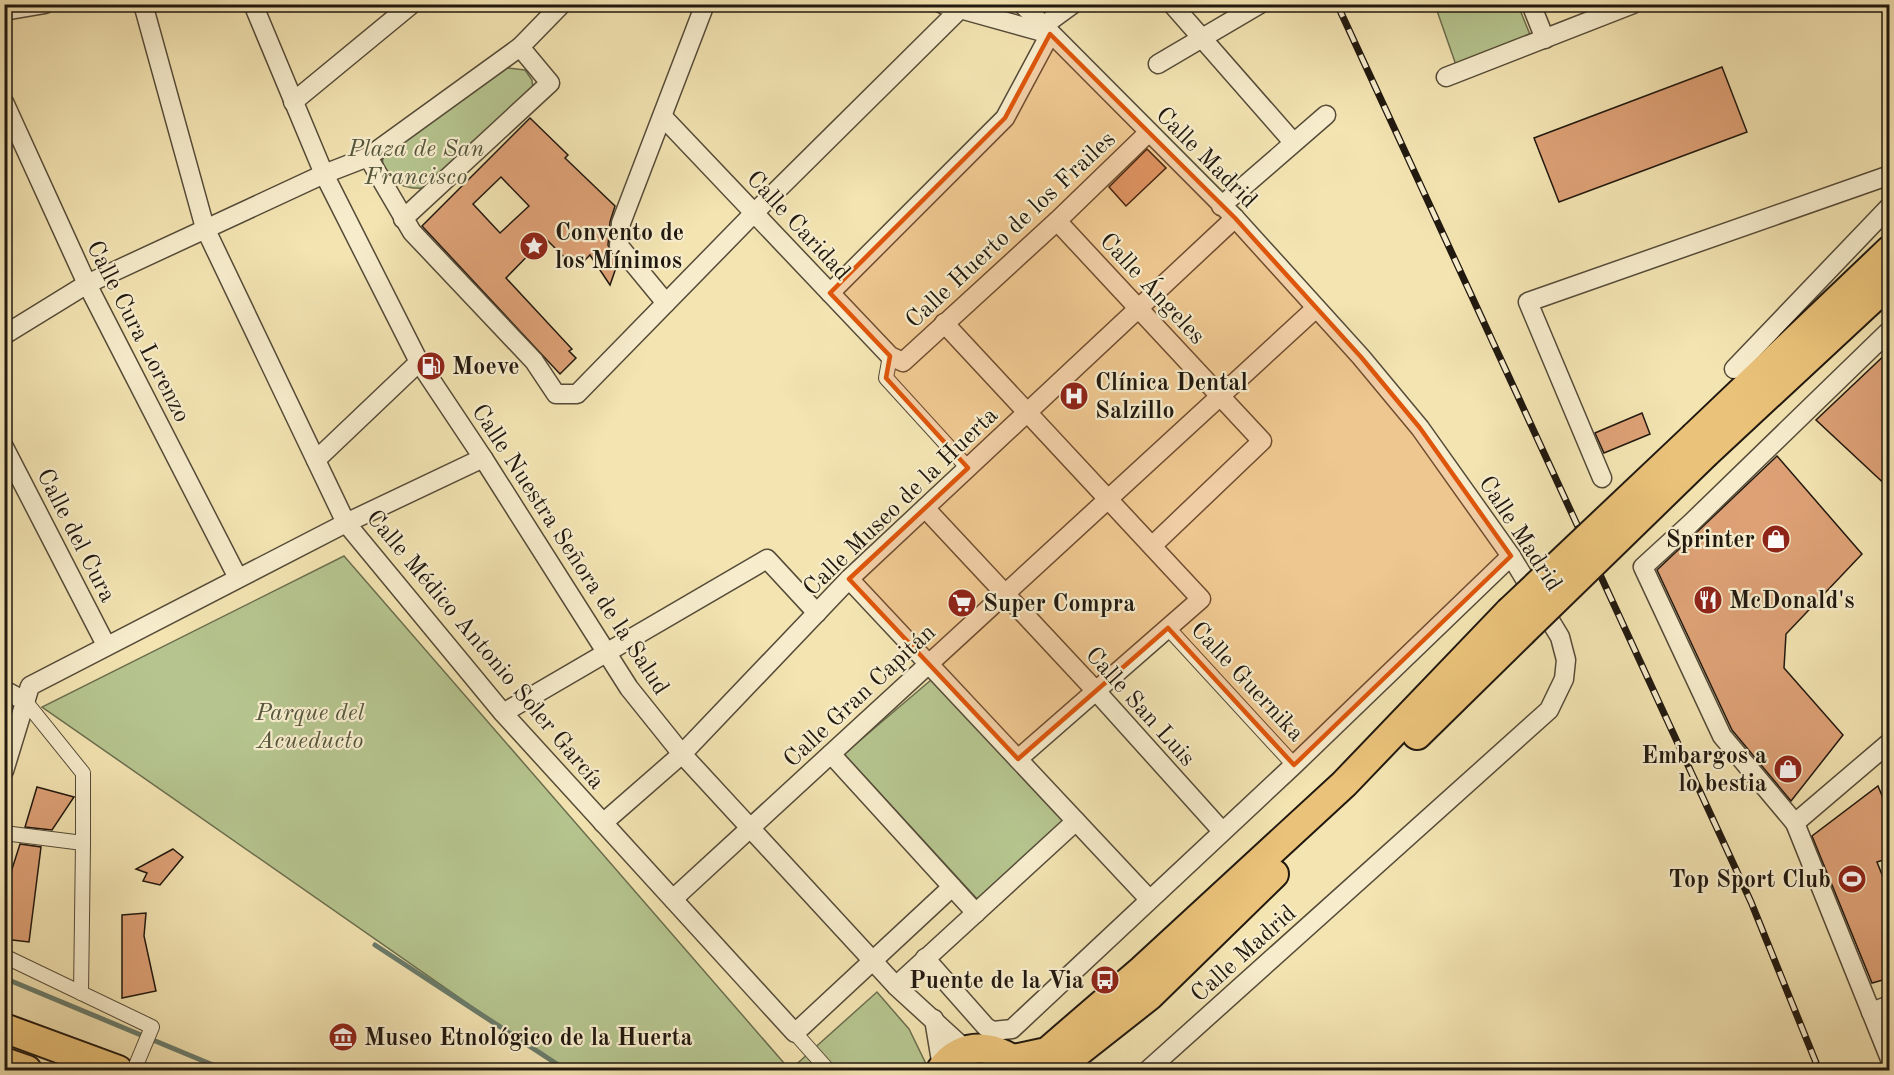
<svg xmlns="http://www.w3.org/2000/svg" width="1894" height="1075" font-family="'Old Standard TT',serif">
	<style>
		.green { fill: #b6c58f; stroke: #6b6e4f; stroke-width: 1.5 }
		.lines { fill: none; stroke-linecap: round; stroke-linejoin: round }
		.stream { stroke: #6a7c6c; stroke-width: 5 }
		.building { fill: #dea176; stroke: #20180f; stroke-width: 1.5; fill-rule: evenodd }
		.pedestrian-casing { stroke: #554b38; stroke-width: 16 }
		.minor-casing { stroke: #554b38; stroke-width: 21 }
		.primary-casing { stroke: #20180f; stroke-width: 32 }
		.pedestrian { stroke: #f7edcd; stroke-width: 14 }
		.minor { stroke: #f7edcd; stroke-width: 18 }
		.primary { stroke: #eac279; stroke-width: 28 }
		.rail-casing { stroke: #20180f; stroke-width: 7 }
		.rail { stroke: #f7edcd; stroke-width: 4.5; stroke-dasharray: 14; stroke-linecap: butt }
		.primary-bridge-casing { stroke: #20180f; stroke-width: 32; stroke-linecap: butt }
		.primary-bridge { stroke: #eac279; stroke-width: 28 }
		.marked { fill: #de560c; fill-opacity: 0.2; stroke: #de560c; stroke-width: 4.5; stroke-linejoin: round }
		.labels { text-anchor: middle; stroke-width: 4.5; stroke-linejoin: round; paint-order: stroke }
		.park-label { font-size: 24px; font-style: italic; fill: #54553c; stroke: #f7edcd }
		.street-label { font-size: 24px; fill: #20180f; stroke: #f7edcd }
		.poi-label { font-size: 24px; font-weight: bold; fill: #20180f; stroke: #f7edcd; text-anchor: start }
	</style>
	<rect width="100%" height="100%" fill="#f3e4b2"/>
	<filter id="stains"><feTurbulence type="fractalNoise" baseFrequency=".00333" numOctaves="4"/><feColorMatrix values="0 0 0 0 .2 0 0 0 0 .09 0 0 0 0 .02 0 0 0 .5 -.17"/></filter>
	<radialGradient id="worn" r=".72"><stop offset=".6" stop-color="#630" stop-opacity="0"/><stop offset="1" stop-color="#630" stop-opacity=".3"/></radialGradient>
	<!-- green -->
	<g class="green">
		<path d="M1435,5H1518L1531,37L1456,65Z"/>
		<path d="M507,68L525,70L532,80L533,90L427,188C405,190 376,181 384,152Z"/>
		<path d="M344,556L790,1070L877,992L909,1029L929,1070H563L42,707Z"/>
		<path d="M931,680L1068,824L980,902L844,754Z"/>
	</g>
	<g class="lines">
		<!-- stream -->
		<g class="stream">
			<path d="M375,945L566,1070"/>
			<path d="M4,978L225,1070"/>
		</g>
	</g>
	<!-- building -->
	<g class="building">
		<path d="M1722,67L1747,132L1559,202L1534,138Z"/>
		<path d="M530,118L568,155L565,158L615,206L610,222L608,245L618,262L610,285L590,255L576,269L545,238L506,278L572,349L569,351L576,358L560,374L422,226ZM501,177L529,206L500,233L473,204Z"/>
		<path d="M1147,149L1166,168L1126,206L1109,187Z"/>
		<path d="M1890,350V489L1816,420Z"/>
		<path d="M1642,413L1650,434L1604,453L1595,433Z"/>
		<path d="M1777,456L1862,554L1786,634L1784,668L1843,735L1791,801L1732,730L1657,570Z"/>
		<path d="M1878,786L1890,815V858L1877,862L1890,895V978L1872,983L1812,836Z"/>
		<path d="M37,787L74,797L52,830L25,827Z"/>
		<path d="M20,844L41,847L29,942L4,939V894Z"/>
		<path d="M173,849L183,857L160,885L143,881L147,873L136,869Z"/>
		<path d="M146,913L144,936L156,991L122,998V915Z"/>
	</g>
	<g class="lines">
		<!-- pedestrian casing -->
		<g class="pedestrian-casing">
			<g id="pedestrian">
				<path d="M890,356L886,378L968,468"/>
				<path d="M1168,628L1294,765"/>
				<path d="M25,701L83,773V843"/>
				<path d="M4,833L83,843L81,993"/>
				<path d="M4,956L152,1027L134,1070"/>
				<path d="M795,1033L828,1070"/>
			</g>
		</g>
		<!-- minor casing -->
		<g class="minor-casing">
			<g id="minor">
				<path d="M143,4L205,228L346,523L503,713L795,1033L952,887"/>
				<path d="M253,4L324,174L419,362L483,458L629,688L682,754L896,986L967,1051"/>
				<path d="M1022,4L1235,218L1361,357L1420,428L1511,556L1560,637L1566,660L1564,679L1549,710L1148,1070"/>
				<path d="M1172,4L1293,142"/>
				<path d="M1531,4L1545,39"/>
				<path d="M4,11L45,4"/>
				<path d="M1043,26L1073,4"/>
				<path d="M520,47L562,4"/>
				<path d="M1158,64L1260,4"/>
				<path d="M1446,77L1633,4"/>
				<path d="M4,102L87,284L238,578"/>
				<path d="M293,102L412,4"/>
				<path d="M663,117L890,356L903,362L1057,221L1149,132"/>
				<path d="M368,157L412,232L534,361L556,394H577L754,213L958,11"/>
				<path d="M1221,206L1326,115"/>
				<path d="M1057,221L1262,441L1152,546"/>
				<path d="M830,293L1005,118L1050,34L942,4"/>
				<path d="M666,303L619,246L621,223L705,4"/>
				<path d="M944,323L1201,599L1018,759"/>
				<path d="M1890,330L1690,524L1643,567L1722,736L1795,823L1890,742"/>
				<path d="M4,335L87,284L324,174L368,157L520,47L550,83L403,219"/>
				<path d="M1734,369L1890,206"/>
				<path d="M4,447L106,645"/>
				<path d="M316,460L419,362"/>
				<path d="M1602,478L1528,302L1890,175"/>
				<path d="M925,508L1096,691L1222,831"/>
				<path d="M849,579L1149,899"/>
				<path d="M4,690L25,701"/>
				<path d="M503,713L767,559L817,613"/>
				<path d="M831,754L976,913"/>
				<path d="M4,771L30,686L346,523L483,458"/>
				<path d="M603,823L682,754L849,579L1235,218"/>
				<path d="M1795,823L1890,1059"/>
				<path d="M673,899L1316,308"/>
				<path d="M925,958L986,1027L993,1031L1012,1029L1294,765L1511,556"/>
				<path d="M896,986L1076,821"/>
				<path d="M1871,1012L1890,1005"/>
				<path d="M934,1019L942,1067"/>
			</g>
		</g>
		<!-- primary casing -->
		<g class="primary-casing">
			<g id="primary">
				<path d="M1695,436L1890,250"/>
				<path d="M1706,453L1890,282"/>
				<path d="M1417,735L1522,632"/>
				<path d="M4,1028L118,1070"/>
				<path d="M1014,1059L1047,1052L1142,970L1344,784L1509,612"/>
				<path d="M4,1062L27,1070"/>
				<path d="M941,1070C962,1038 1002,1045 1024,1070"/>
				<path d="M1055,1070L1149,996L1274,874"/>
			</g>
		</g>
		<!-- pedestrian -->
		<use href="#pedestrian" class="pedestrian"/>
		<!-- minor -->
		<use href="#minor" class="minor"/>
		<!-- primary -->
		<use href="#primary" class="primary"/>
		<!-- rail casing -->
		<g class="rail-casing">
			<path id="rail" d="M1337,4L1751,902L1819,1070"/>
		</g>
		<!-- rail -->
		<use href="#rail" class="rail"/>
		<!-- primary-bridge casing -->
		<g class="primary-bridge-casing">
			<g id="primary-bridge">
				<path d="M1509,612L1695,436"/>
				<path d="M1522,632L1706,453"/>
			</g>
		</g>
		<!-- primary-bridge -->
		<use href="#primary-bridge" class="primary-bridge"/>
	</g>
	<!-- marked area -->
	<path class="marked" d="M1050,34L1235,218L1361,357L1420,428L1511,556L1294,765L1168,628L1018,759L849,579L968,468L886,378L890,356L830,293L1005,118Z"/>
	<!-- icons -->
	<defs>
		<g id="sight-disc" transform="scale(1.5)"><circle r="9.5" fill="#8f2418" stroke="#f7edcd"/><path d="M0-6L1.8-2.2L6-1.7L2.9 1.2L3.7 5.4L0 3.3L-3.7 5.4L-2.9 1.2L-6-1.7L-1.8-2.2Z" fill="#fff"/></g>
		<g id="fuel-disc" transform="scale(1.5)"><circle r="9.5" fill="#8f2418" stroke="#f7edcd"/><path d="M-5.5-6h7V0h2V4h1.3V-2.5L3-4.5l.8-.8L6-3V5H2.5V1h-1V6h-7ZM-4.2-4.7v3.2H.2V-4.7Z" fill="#fff"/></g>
		<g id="hospital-disc" transform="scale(1.5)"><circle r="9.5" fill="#8f2418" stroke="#f7edcd"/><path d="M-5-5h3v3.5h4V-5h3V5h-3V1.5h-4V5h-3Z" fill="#fff"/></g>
		<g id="shop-disc" transform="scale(1.5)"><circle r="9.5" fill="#8f2418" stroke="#f7edcd"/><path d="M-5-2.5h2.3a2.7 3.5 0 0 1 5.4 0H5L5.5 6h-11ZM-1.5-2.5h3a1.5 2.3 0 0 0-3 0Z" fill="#fff"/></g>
		<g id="restaurant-disc" transform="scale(1.5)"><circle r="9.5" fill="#8f2418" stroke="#f7edcd"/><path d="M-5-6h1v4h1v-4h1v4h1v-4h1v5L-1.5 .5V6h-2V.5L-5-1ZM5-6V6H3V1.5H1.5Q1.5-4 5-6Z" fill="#fff"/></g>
		<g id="supermarket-disc" transform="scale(1.5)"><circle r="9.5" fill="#8f2418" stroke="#f7edcd"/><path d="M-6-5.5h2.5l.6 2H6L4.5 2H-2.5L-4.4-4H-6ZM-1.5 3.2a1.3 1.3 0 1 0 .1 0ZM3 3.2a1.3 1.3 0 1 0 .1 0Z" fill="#fff"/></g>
		<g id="stadium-disc" transform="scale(1.5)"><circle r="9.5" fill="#8f2418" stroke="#f7edcd"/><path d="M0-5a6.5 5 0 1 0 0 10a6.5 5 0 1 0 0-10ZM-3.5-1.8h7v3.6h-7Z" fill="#fff"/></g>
		<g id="bus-disc" transform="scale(1.5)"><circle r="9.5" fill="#8f2418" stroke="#f7edcd"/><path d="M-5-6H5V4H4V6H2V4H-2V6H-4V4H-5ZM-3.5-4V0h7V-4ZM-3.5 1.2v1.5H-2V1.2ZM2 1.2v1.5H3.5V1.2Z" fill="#fff"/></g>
		<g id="museum-disc" transform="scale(1.5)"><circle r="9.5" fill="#8f2418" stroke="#f7edcd"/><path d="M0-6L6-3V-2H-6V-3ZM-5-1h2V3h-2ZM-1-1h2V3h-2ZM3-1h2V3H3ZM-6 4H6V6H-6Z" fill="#fff"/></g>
	</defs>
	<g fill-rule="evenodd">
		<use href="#sight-disc" x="534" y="246"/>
		<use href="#fuel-disc" x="431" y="366"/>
		<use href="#hospital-disc" x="1074" y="396"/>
		<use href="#shop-disc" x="1776" y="539"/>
		<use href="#restaurant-disc" x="1708" y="600"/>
		<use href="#supermarket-disc" x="962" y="603"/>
		<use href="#shop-disc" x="1788" y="769"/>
		<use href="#stadium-disc" x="1852" y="879"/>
		<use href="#bus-disc" x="1105" y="980"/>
		<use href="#museum-disc" x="343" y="1037"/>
	</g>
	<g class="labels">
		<!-- park labels -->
		<g class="park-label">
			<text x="416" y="156">Plaza de San<tspan x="416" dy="28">Francisco</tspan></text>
			<text x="310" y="720">Parque del<tspan x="310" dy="28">Acueducto</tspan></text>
		</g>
		<!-- street labels -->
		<g class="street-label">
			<text transform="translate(1207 157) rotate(45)" y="8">Calle Madrid</text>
			<text transform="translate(799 225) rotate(47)" y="8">Calle Caridad</text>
			<text transform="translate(1010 229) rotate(-43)" y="8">Calle Huerto de los Frailes</text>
			<text transform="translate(1153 288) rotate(47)" y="8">Calle Ángeles</text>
			<text transform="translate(139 331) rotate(63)" y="8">Calle Cura Lorenzo</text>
			<text transform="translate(900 501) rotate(-44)" y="8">Calle Museo de la Huerta</text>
			<text transform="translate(1521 533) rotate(57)" y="8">Calle Madrid</text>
			<text transform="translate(77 535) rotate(63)" y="8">Calle del Cura</text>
			<text transform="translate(571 549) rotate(57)" y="8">Calle Nuestra Señora de la Salud</text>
			<text transform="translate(486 649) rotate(50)" y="8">Calle Médico Antonio Soler García</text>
			<text transform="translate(1248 681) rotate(47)" y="8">Calle Guernika</text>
			<text transform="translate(859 695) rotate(-43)" y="8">Calle Gran Capitán</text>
			<text transform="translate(1141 706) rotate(48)" y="8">Calle San Luis</text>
			<text transform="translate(1243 953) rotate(-42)" y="8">Calle Madrid</text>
		</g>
		<!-- poi labels -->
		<g class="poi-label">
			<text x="555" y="240">Convento de<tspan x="555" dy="28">los Mínimos</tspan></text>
			<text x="452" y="374">Moeve</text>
			<text x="1095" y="390">Clínica Dental<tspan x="1095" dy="28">Salzillo</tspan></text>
			<text x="1755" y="547" text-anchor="end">Sprinter</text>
			<text x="1729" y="608">McDonald's</text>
			<text x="983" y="611">Super Compra</text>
			<text x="1767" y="763" text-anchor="end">Embargos a<tspan x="1767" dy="28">lo bestia</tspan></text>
			<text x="1831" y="887" text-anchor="end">Top Sport Club</text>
			<text x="1084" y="988" text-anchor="end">Puente de la Via</text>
			<text x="364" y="1045">Museo Etnológico de la Huerta</text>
		</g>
	</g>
	<!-- margin -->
	<rect width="1894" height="1075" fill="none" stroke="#f3e4b2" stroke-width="24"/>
	<rect x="6" y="6" width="1882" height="1063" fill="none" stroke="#20180f" stroke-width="3"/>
	<rect x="12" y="12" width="1870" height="1051" fill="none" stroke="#20180f" stroke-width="1.5"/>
	<rect width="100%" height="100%" filter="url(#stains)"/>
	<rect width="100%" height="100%" fill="url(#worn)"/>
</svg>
